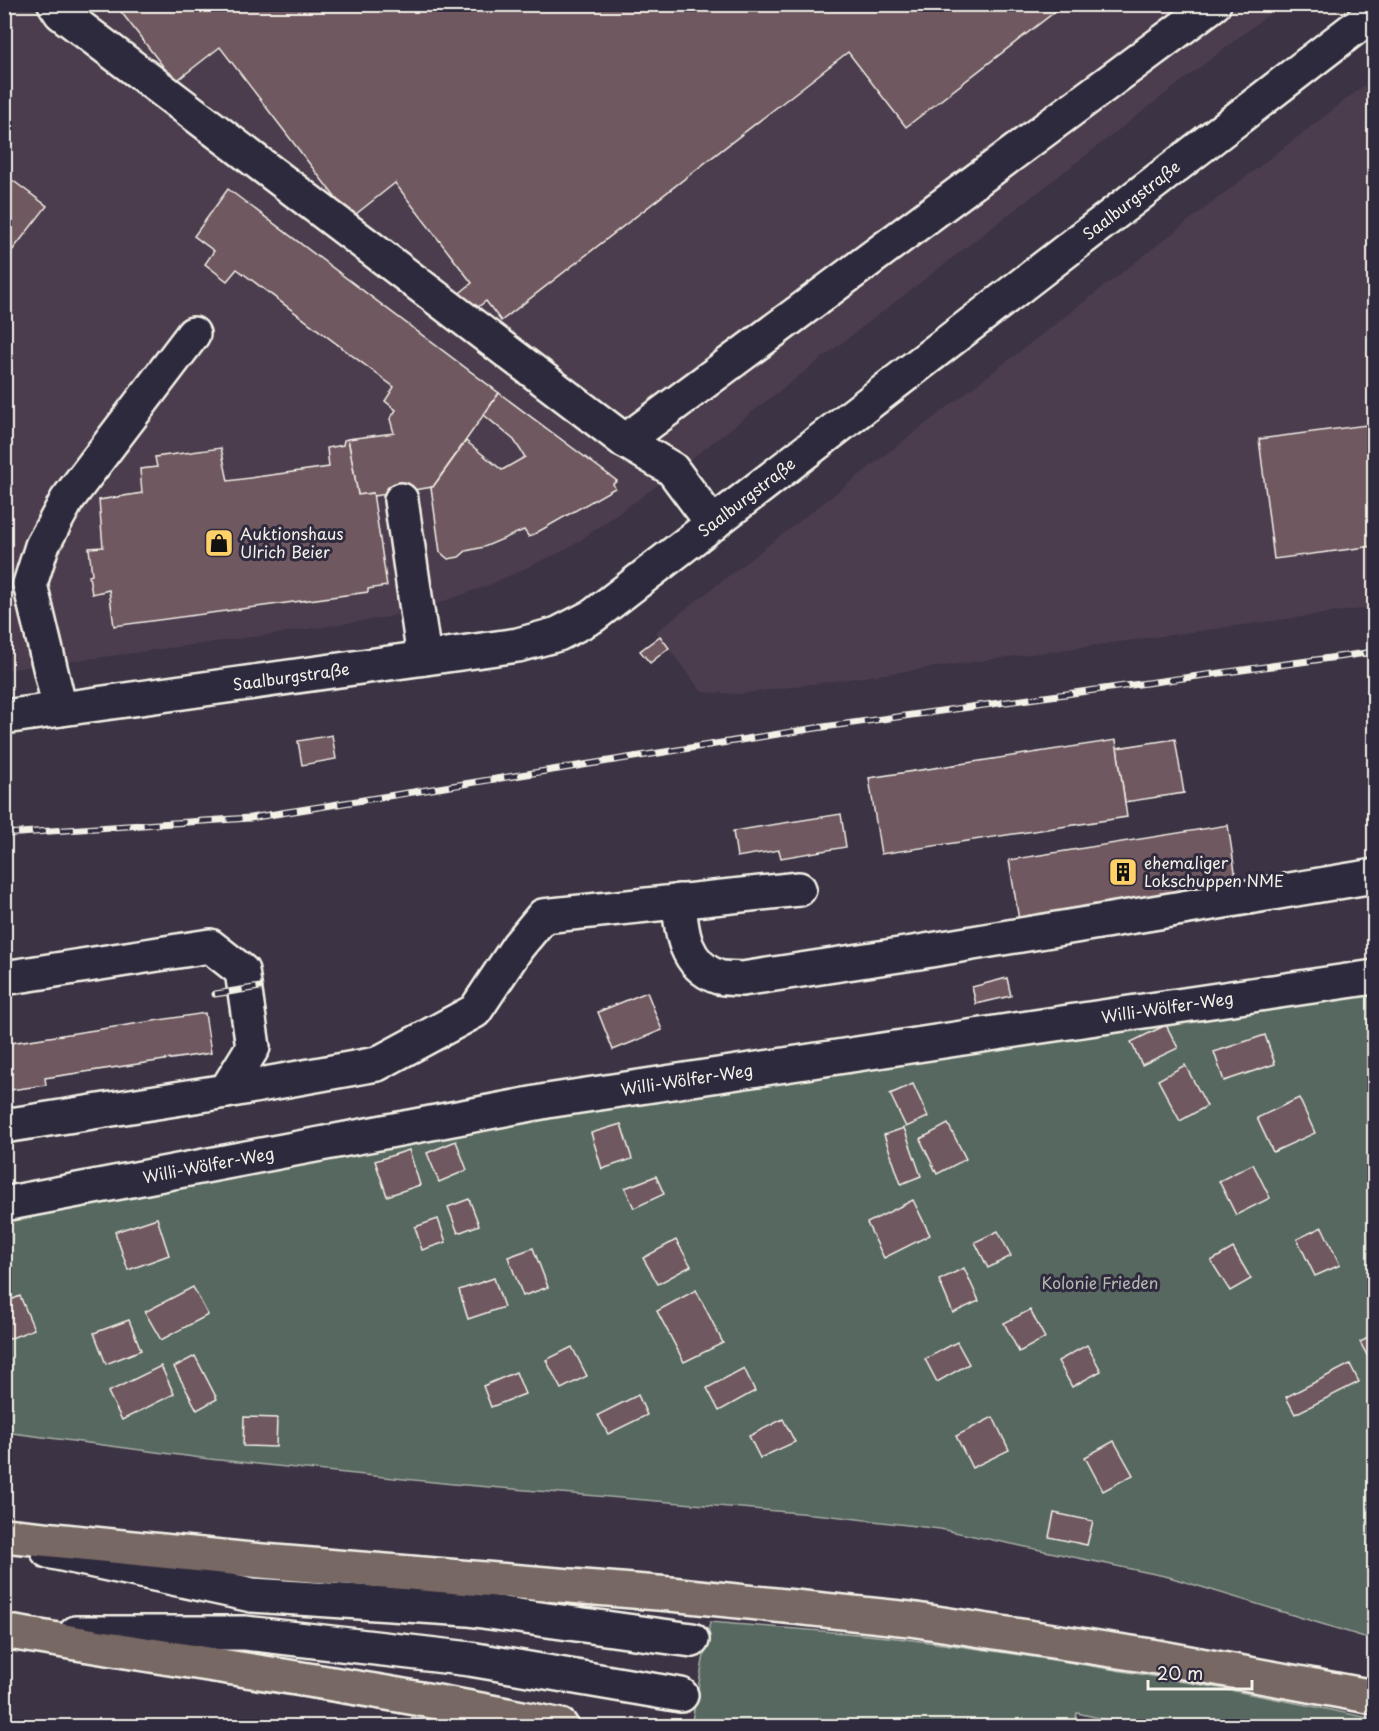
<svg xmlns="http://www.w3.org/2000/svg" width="1379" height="1731" font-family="'Playpen Sans',sans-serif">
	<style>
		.built { fill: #4c3e4d }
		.green { fill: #57685f; stroke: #a6aca4; stroke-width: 1.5 }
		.building { fill: #705861; stroke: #f4f1e8; stroke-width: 1.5 }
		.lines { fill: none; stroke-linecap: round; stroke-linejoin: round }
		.minor-casing { stroke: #f4f1e8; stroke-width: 38 }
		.highway-casing { stroke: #f4f1e8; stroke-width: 38 }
		.minor { stroke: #2f2a3d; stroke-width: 33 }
		.highway { stroke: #776864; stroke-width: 33 }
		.rail-casing { stroke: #f4f1e8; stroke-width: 7 }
		.rail { stroke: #2f2a3d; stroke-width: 4.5; stroke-dasharray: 14; stroke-linecap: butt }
		.labels { text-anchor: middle; stroke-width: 6; stroke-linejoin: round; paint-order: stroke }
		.street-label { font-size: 16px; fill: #f4f1e8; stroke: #2f2a3d }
		.poi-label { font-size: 16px; fill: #f4f1e8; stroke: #2f2a3d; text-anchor: start }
		.park-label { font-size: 16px; fill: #b5bab1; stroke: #2f2a3d }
	</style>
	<rect width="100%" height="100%" fill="#3c3344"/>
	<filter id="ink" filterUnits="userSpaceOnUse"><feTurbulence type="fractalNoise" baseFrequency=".0167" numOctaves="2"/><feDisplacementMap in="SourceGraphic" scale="12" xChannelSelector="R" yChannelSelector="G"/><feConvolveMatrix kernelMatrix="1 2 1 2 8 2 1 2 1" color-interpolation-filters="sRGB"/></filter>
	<g filter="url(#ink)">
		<!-- built -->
		<g class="built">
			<path d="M4,5H1281L643,496L569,548L487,586L427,607L388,617L275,634L5,670Z"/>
			<path d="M1374,78V607L739,694L702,692L656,632Z"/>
		</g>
		<!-- green -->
		<g class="green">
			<path d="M1374,966V1640L1169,1577L940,1529L824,1515L453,1484L209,1459L5,1432V1193Z"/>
			<path d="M710,1622C775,1628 840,1631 905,1639C1062,1659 1219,1686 1374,1719V1726H1134L1077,1713L1074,1726H691Z"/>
		</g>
		<!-- building -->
		<g class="building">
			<path d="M115,4H1065L906,127L848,52L501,321L486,301L470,313L456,296L472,283L395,183L351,218L220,47L175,82Z"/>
			<path d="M4,174L47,206L4,261Z"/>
			<path d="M228,189L499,393L433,487L374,496L373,493L358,495L348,439L394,433L390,419L396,410L385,401L394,387L237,269L227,281L205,264L214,251L194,236Z"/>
			<path d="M499,393L617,481L613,484L615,488L529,537L524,530L484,547L466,551L459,557L448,559L440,552L431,487H433L466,441L502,470L525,457L514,440L484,415Z"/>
			<path d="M1374,424V546L1274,559L1259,439Z"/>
			<path d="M348,439L358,495L373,493L387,586L368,589V592L114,626L109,590L92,594L89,576L92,575L89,548L103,547L99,500L142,493L140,469L157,467L155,457L221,448L228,481L329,467L327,448L343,445L344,440Z"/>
			<path d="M660,636L669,648L650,663L640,651Z"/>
			<path d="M332,735L336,759L302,765L298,741Z"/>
			<path d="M1175,739L1184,793L1125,802L1117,748Z"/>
			<path d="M1116,740L1127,817L881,854L869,778Z"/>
			<path d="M841,814L846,847L781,858L779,850L737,857L733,831Z"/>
			<path d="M1228,825L1237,885L1019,920L1009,860Z"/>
			<path d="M1007,978L1011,996L976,1004L972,987Z"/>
			<path d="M647,992L662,1030L613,1050L598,1012Z"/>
			<path d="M205,1013L211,1053L45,1078L46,1085L4,1091V1044Z"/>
			<path d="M1166,1025L1178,1048L1142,1065L1131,1042Z"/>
			<path d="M1265,1035L1275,1064L1224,1081L1214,1052Z"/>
			<path d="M1185,1065L1207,1106L1180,1121L1158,1080Z"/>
			<path d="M913,1084L928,1117L906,1127L890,1094Z"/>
			<path d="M1299,1098L1315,1133L1273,1152L1257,1118Z"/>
			<path d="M621,1124L632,1159L602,1169L591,1133Z"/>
			<path d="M948,1124L966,1159L937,1174L920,1139Z"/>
			<path d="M904,1128L921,1176L901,1184L884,1135Z"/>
			<path d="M456,1141L467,1170L439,1182L427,1153Z"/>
			<path d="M409,1150L420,1185L387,1196L375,1161Z"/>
			<path d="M1253,1164L1270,1198L1236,1215L1219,1181Z"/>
			<path d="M656,1176L664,1194L634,1208L625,1188Z"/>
			<path d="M469,1199L479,1225L458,1233L448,1207Z"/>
			<path d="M913,1200L930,1235L884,1258L867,1223Z"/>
			<path d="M157,1218L169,1255L128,1270L115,1232Z"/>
			<path d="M438,1219L446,1242L422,1250L415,1227Z"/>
			<path d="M1322,1227L1340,1265L1315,1276L1297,1239Z"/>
			<path d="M998,1231L1011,1256L988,1268L975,1242Z"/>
			<path d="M676,1240L691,1266L658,1284L643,1258Z"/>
			<path d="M533,1248L548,1287L523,1296L508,1257Z"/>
			<path d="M1233,1248L1251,1279L1230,1291L1211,1261Z"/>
			<path d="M964,1268L979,1301L953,1313L939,1280Z"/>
			<path d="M494,1278L504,1307L468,1319L459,1290Z"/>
			<path d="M193,1287L208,1315L161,1340L145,1312Z"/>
			<path d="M696,1290L723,1343L684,1362L657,1311Z"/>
			<path d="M20,1296L34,1329L4,1341V1303Z"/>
			<path d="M1030,1310L1045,1338L1019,1352L1004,1323Z"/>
			<path d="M129,1320L141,1350L106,1364L94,1333Z"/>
			<path d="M1374,1335V1365L1373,1366L1360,1342Z"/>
			<path d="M957,1342L969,1364L937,1382L925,1359Z"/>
			<path d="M1087,1345L1101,1371L1072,1387L1058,1361Z"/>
			<path d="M572,1347L587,1376L561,1389L546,1360Z"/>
			<path d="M195,1356L217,1399L197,1410L174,1367Z"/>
			<path d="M1350,1364L1359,1382L1295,1414L1286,1397Z"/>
			<path d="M161,1366L174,1394L122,1420L108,1392Z"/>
			<path d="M744,1368L755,1391L719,1411L707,1388Z"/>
			<path d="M516,1372L525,1394L491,1407L483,1386Z"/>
			<path d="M638,1395L647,1415L608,1434L598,1415Z"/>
			<path d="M244,1417L277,1418L276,1447L243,1446Z"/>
			<path d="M993,1417L1009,1450L972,1468L956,1436Z"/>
			<path d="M783,1419L795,1442L760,1458L749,1436Z"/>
			<path d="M1114,1441L1133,1475L1103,1491L1085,1457Z"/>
			<path d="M1054,1513L1093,1521L1087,1545L1049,1537Z"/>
		</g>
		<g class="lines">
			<!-- minor casing -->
			<g class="minor-casing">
				<g id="minor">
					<path d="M55,4L61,13L625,441"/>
					<path d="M401,500L424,658"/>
					<path d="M713,524L672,469L625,441L1214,4"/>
					<path d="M60,709L30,584L42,546L67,500L193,334"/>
					<path id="s1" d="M4,717L518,645L558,634L593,616L1374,13"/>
					<path d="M679,901C681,932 685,965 718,977C725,979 735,978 742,979L919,952L1374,876"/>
					<path d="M4,978L210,946L242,971L253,1047L226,1091L4,1126"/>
					<path d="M226,1091L377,1064L475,1011L518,946L543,916L799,889"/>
					<path id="s2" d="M4,1204L547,1101L1035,1027L1374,977"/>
					<path d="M48,1551L252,1595L468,1609L692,1640"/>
					<path d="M76,1633H245L470,1659L681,1695"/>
				</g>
			</g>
			<!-- highway casing -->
			<g class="highway-casing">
				<g id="highway">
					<path d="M4,1535L262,1561L670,1594L910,1619L1151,1656L1374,1697"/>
					<path d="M4,1631C190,1663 377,1687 561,1726"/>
				</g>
			</g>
			<!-- minor -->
			<use href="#minor" class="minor"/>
			<!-- highway -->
			<use href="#highway" class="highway"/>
			<!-- rail casing -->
			<g class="rail-casing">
				<g id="rail">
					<path d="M4,834L250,818L816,728L1374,652"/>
					<path d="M215,994L260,987"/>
				</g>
			</g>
			<!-- rail -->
			<use href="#rail" class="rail"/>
		</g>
	</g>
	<!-- icons -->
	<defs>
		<g id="shop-square" transform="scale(1.5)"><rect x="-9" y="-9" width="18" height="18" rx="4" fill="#ffd166" stroke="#2f2a3d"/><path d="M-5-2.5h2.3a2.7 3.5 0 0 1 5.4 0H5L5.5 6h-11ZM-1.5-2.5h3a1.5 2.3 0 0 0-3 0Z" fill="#111"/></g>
		<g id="building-square" transform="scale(1.5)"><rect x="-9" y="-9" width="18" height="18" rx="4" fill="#ffd166" stroke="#2f2a3d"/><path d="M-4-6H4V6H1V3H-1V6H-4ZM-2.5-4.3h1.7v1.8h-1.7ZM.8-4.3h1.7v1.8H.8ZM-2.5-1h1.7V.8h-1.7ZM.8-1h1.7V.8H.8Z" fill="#111"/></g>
	</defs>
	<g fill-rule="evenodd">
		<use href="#shop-square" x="219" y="543"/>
		<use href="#building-square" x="1123" y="872"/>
	</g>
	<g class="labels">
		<!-- street labels -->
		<g class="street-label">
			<text dy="6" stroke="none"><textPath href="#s1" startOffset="1280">Saalburgstraße</textPath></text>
			<text dy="6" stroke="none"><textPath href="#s1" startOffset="794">Saalburgstraße</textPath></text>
			<text dy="6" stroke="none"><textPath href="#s1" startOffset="290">Saalburgstraße</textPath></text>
			<text dy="6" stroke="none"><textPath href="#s2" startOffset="1180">Willi-Wölfer-Weg</textPath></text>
			<text dy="6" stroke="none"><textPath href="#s2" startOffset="694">Willi-Wölfer-Weg</textPath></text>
			<text dy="6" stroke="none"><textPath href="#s2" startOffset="208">Willi-Wölfer-Weg</textPath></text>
		</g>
		<!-- poi labels -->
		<g class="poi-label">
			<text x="240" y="540">Auktionshaus<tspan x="240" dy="18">Ulrich Beier</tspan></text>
			<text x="1144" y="869">ehemaliger<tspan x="1144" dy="18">Lokschuppen NME</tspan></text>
		</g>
		<!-- park labels -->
		<g class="park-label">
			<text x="1100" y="1289">Kolonie Frieden</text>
		</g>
	</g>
	<!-- margin -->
	<rect width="1379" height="1731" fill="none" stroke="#2f2a3d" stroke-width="24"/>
	<rect x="12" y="12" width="1355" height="1707" fill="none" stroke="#f4f1e8" stroke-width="2" filter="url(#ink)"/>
	<!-- scale -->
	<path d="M1148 1680v9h104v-9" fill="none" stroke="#f4f1e8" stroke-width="3"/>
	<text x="1157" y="1680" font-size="18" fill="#f4f1e8" stroke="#2f2a3d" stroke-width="4.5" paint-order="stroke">20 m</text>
</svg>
